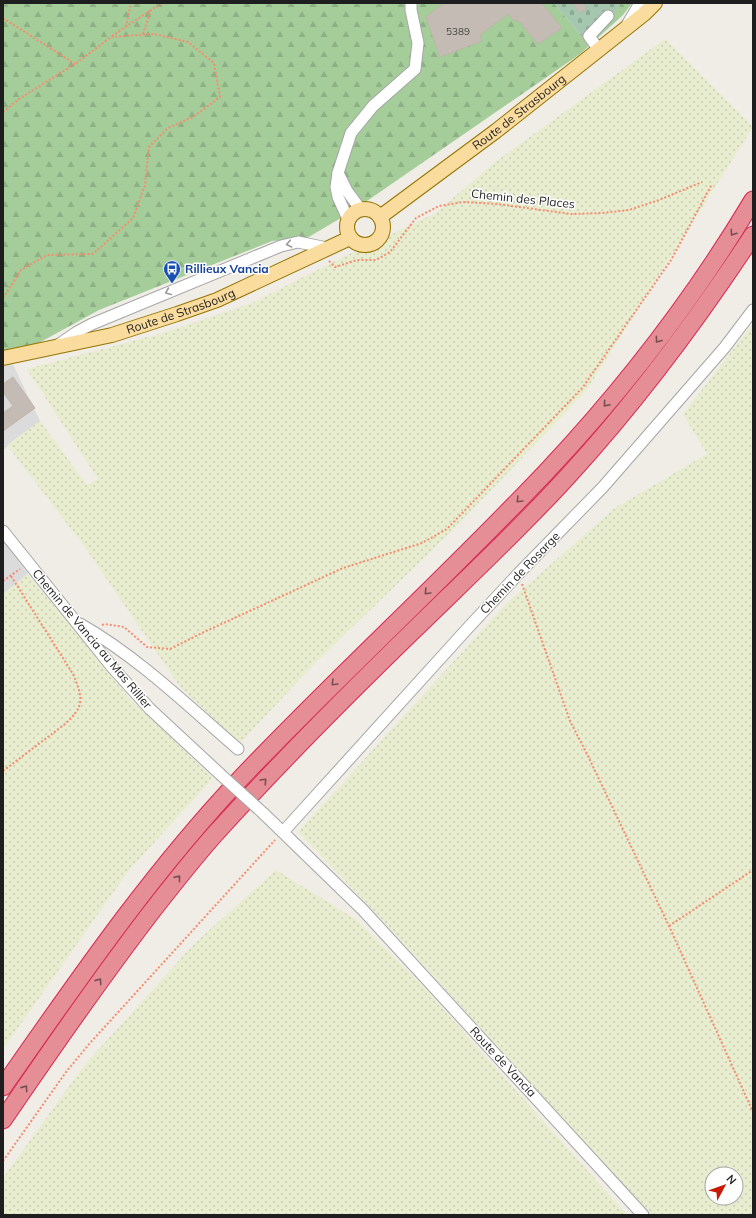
<svg xmlns="http://www.w3.org/2000/svg" width="756" height="1218" font-family="Mulish,sans-serif">
	<style>
		.residential { fill: #dcdbdb }
		.farmland { fill: url(#farmland-dots); fill-rule: evenodd }
		.forest { fill: url(#forest-firs) }
		.cemetery { fill: url(#cemetery-stones) }
		.building { fill: #c4bcb4; stroke: #c0b5a7 }
		.lines { fill: none; stroke-linecap: round; stroke-linejoin: round }
		.minor-casing { stroke: #a5a5a5; stroke-width: 13 }
		.major-casing { stroke: #957503; stroke-width: 16 }
		.highway-casing { stroke: #d72851; stroke-width: 19 }
		.path { stroke: #f78b6e; stroke-width: 2; stroke-dasharray: 2 2; stroke-linecap: butt }
		.minor { stroke: #fff; stroke-width: 11 }
		.major { stroke: #fadc9f; stroke-width: 14 }
		.highway { stroke: #e58e95; stroke-width: 17 }
		.minor-bridge-casing { stroke: #a5a5a5; stroke-width: 13; stroke-linecap: butt }
		.minor-bridge { stroke: #fff; stroke-width: 11 }
		.oneway { stroke: #785054 }
		.oneway2 { stroke: #9a9a9a }
		.labels { text-anchor: middle; stroke-width: 3; stroke-linejoin: round; paint-order: stroke }
		.number-label { font-size: 10px; fill: #484644 }
		.street-label { font-size: 12px; fill: #1e1e1e; stroke: #fff }
		.transit-label { font-size: 12px; font-weight: bold; fill: #164399; stroke: #fff; text-anchor: start }
	</style>
	<defs>
		<pattern id="farmland-dots" width="8" height="8" patternUnits="userSpaceOnUse"><rect width="8" height="8" fill="#e8edd0"/><path d="M2 2h.1M6 6h.1" fill="none" stroke="#c7cbb2" stroke-width="1.8" stroke-linecap="round"/></pattern>
		<pattern id="forest-firs" width="22" height="20" patternUnits="userSpaceOnUse"><rect width="22" height="20" fill="#a4cd9a"/><path d="M5 1l3.5 6h-7zM16 11l3.5 6h-7z" fill="#8db084"/></pattern>
		<pattern id="cemetery-stones" width="16" height="16" patternUnits="userSpaceOnUse"><rect width="16" height="16" fill="#a6c7af"/><path d="M2 7V4a2 2 0 0 1 4 0v3zM10 15v-3a2 2 0 0 1 4 0v3z" fill="#8eaa96"/></pattern>
	</defs>
	<rect width="100%" height="100%" fill="#efede5"/>
	<!-- residential -->
	<g class="residential">
		<path d="M7,352L40,421L3,450V353Z"/>
		<path d="M3,541L28,574L3,594Z"/>
	</g>
	<!-- farmland -->
	<g class="farmland">
		<path d="M665,39L753,127L586,391L452,531L315,663L240,743L181,688L87,550L7,445L40,421L87,485L98,479L27,369L163,333L252,303L341,258L436,213L494,163Z"/>
		<path d="M753,324V1215H650L379,916L298,832L506,604L615,508L707,454L683,414ZM712,1174H736V1198H712Z"/>
		<path d="M28,574L130,699L213,778L129,870L3,1049V594Z"/>
		<path d="M276,870L355,919L419,982L627,1215H3V1178L83,1067L193,945Z"/>
	</g>
	<!-- forest -->
	<path class="forest" d="M3,3H554L588,44L620,5L619,3H632L623,15L580,54L351,212L307,238L272,241L99,310L35,345L3,353Z"/>
	<!-- cemetery -->
	<path class="cemetery" d="M554,3H619L620,5L603,28L588,44Z"/>
	<!-- building -->
	<g class="building">
		<path d="M444,3H542L562,28L538,44L518,20L514,21L508,14L480,35L482,41L440,57L426,17Z"/>
		<path d="M572,3H583L587,8L580,13Z"/>
		<path d="M13,377L35,408L3,431V413L13,406L3,392V384Z"/>
	</g>
	<g class="lines">
		<!-- minor casing -->
		<g class="minor-casing">
			<g id="minor">
				<path d="M627,25L640,3"/>
				<path d="M599,50L589,36L608,16"/>
				<path d="M338,173L347,191L361,210"/>
				<path d="M348,219L338,197L336,187L338,173L351,133L373,106L415,69L418,43L411,10V3"/>
				<path d="M58,345L77,332L92,324L281,246L298,242L327,248"/>
				<path d="M3,531L112,667L150,709L220,774"/>
				<path d="M80,624C138,657 187,705 238,749"/>
				<path d="M263,813L363,910L643,1215"/>
				<path d="M283,832L466,630L519,573L603,487L725,347L753,310"/>
			</g>
		</g>
		<!-- major casing -->
		<g class="major-casing">
			<g id="major">
				<circle cx="365" cy="227" r="18"/>
				<path id="s1" d="M380,217L496,131L644,14L655,3"/>
				<path id="s2" d="M3,358L112,335L177,314L217,300L350,238"/>
			</g>
		</g>
		<!-- highway casing -->
		<g class="highway-casing">
			<g id="highway">
				<path d="M3,1087C78,980 152,872 242,777C342,672 449,575 548,470C625,388 695,297 753,200"/>
				<path d="M3,1120C50,1051 98,982 149,915C170,888 192,860 215,834C279,763 347,695 415,629C467,578 520,529 568,476C637,401 697,320 753,235"/>
			</g>
		</g>
		<!-- path -->
		<g class="path">
			<path d="M3,18L75,64"/>
			<path d="M126,27L131,3"/>
			<path d="M143,34L151,10L162,3"/>
			<path d="M112,36L151,10"/>
			<path d="M3,112L19,99L75,64L111,37L154,34L188,42L214,63L220,97L193,117L168,128L149,147L145,185L133,218L93,254L47,255L21,270L3,298"/>
			<path d="M329,261L335,267L357,260H376L390,252L416,218L439,206L463,202L497,204L571,214L602,213L629,210L659,200L702,182"/>
			<path d="M3,581L20,569"/>
			<path d="M522,584L570,721L587,754L669,926L753,1112"/>
			<path d="M102,625L105,624L124,627L147,647L170,649L204,632L343,568L422,543L447,529L583,387L671,260L712,184"/>
			<path d="M3,771L65,724C85,706 83,698 73,674L11,576"/>
			<path d="M669,926L753,870"/>
			<path d="M3,1161L66,1072L90,1043L275,840"/>
		</g>
		<!-- minor -->
		<use href="#minor" class="minor"/>
		<!-- major -->
		<use href="#major" class="major"/>
		<!-- highway -->
		<use href="#highway" class="highway"/>
		<!-- minor-bridge casing -->
		<g class="minor-bridge-casing">
			<path id="minor-bridge" d="M220,774L263,813"/>
		</g>
		<!-- minor-bridge -->
		<use href="#minor-bridge" class="minor-bridge"/>
	</g>
	<!-- one-way arrows -->
	<defs><path id="oneway-chevron" d="M-2-3.5L2.5 0L-2 3.5" fill="none" stroke-width="1.6" stroke-linecap="round" stroke-linejoin="round"/></defs>
	<g class="oneway">
		<use href="#oneway-chevron" transform="translate(733 233) rotate(124)"/>
		<use href="#oneway-chevron" transform="translate(658 340) rotate(126)"/>
		<use href="#oneway-chevron" transform="translate(606 404) rotate(131)"/>
		<use href="#oneway-chevron" transform="translate(519 500) rotate(134)"/>
		<use href="#oneway-chevron" transform="translate(427 592) rotate(134)"/>
		<use href="#oneway-chevron" transform="translate(334 683) rotate(135)"/>
		<use href="#oneway-chevron" transform="translate(264 781) rotate(-47)"/>
		<use href="#oneway-chevron" transform="translate(178 878) rotate(-51)"/>
		<use href="#oneway-chevron" transform="translate(99 981) rotate(-55)"/>
		<use href="#oneway-chevron" transform="translate(25 1088) rotate(-55)"/>
	</g>
	<g class="oneway2">
		<use href="#oneway-chevron" transform="translate(289 244) rotate(168)"/>
		<use href="#oneway-chevron" transform="translate(168 292) rotate(157)"/>
	</g>
	<!-- icons -->
	<defs>
		<g id="bus-pin" transform="scale(0.9)"><path d="M0 17L-7.5 6A9.5 9.5 0 1 1 7.5 6Z" fill="#1a4fb4" stroke="#fff"/><path d="M-5-6H5V4H4V6H2V4H-2V6H-4V4H-5ZM-3.5-4V0h7V-4ZM-3.5 1.2v1.5H-2V1.2ZM2 1.2v1.5H3.5V1.2Z" fill="#fff"/></g>
	</defs>
	<g fill-rule="evenodd">
		<use href="#bus-pin" x="172" y="269"/>
	</g>
	<g class="labels">
		<!-- number labels -->
		<g class="number-label">
			<text x="458" y="35">5389</text>
		</g>
		<!-- street labels -->
		<g class="street-label">
			<text dy="4" stroke="none"><textPath href="#s1" startOffset="174">Route de Strasbourg</textPath></text>
			<text transform="translate(523 199) rotate(6)" y="4">Chemin des Places</text>
			<text dy="4" stroke="none"><textPath href="#s2" startOffset="184">Route de Strasbourg</textPath></text>
			<text transform="translate(520 573) rotate(-46)" y="4">Chemin de Rosarge</text>
			<text transform="translate(92 639) rotate(50)" y="4">Chemin de Vancia au Mas Rillier</text>
			<text transform="translate(503 1062) rotate(47)" y="4">Route de Vancia</text>
		</g>
		<!-- transit labels -->
		<g class="transit-label">
			<text x="185" y="273">Rillieux Vancia</text>
		</g>
	</g>
	<!-- border -->
	<rect width="756" height="1218" fill="none" stroke="#1e1e1e" stroke-width="8"/>
	<!-- north arrow -->
	<g transform="translate(724 1186) rotate(49)"><circle r="19" fill="#ffffff" stroke="#a5a5a5"/>
	<path d="M0-3L7 15L0 10L-7 15Z" fill="#c81a05"/>
	<text y="-6" font-size="11" font-weight="bold" text-anchor="middle" fill="#1e1e1e">N</text>
	</g>
</svg>
